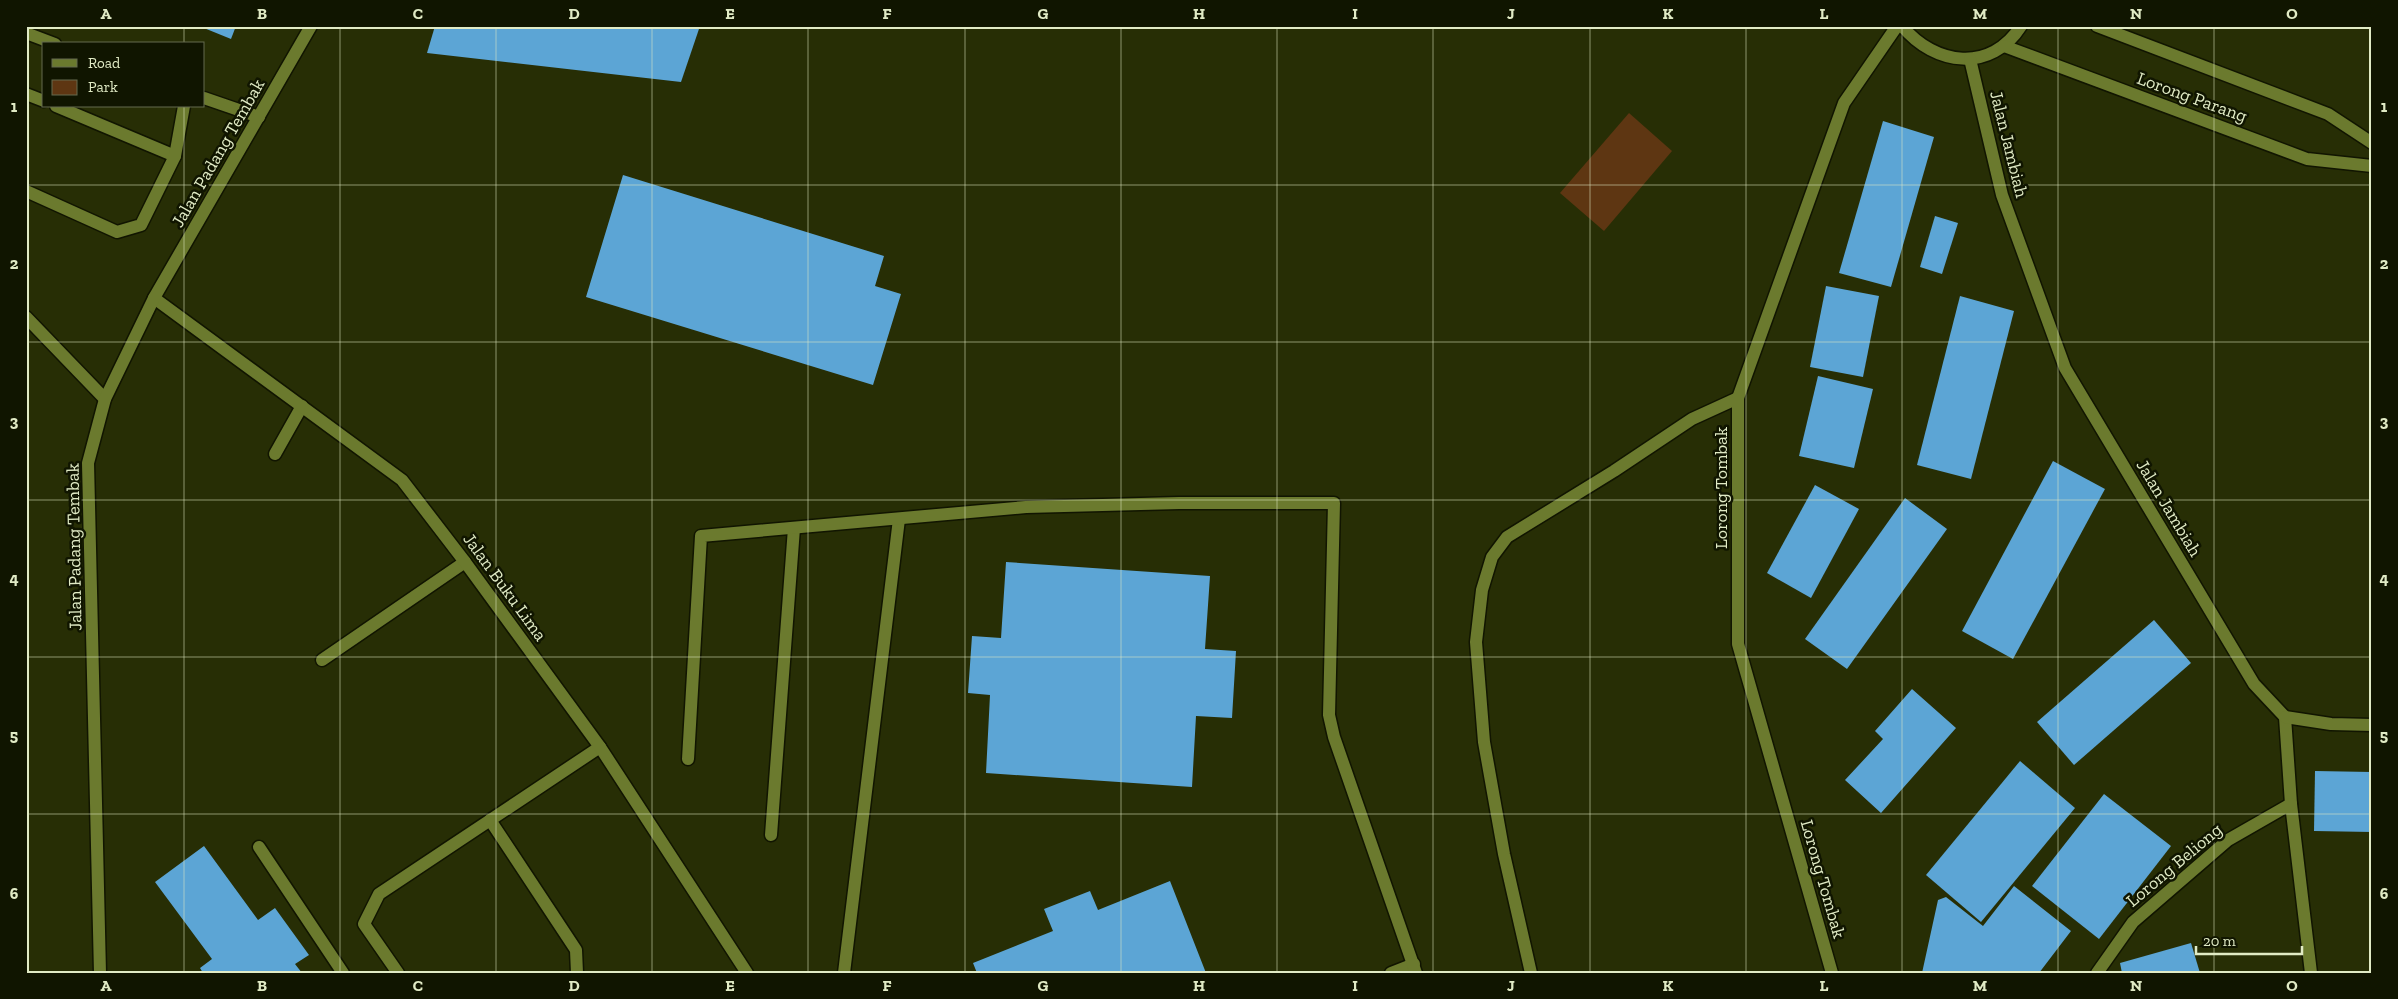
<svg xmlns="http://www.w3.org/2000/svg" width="2398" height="999" font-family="'Zilla Slab',serif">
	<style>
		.green { fill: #5e3612 }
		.building { fill: #5ca5d5 }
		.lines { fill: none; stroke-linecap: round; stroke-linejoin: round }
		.service-casing { stroke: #111501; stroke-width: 15 }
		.minor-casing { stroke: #111501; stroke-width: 15 }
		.service { stroke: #6b7a2e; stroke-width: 12 }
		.minor { stroke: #6b7a2e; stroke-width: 12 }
		.grid { fill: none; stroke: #e1ebc5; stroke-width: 1; stroke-opacity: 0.55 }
		.labels { text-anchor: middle; stroke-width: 5; stroke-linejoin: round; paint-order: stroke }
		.street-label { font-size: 18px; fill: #e1ebc5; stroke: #101500 }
		.neatline { fill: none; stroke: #e1ebc5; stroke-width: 2 }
		.grid-label { font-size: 16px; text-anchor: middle; font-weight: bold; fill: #e1ebc5 }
	</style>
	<rect width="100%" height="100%" fill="#272e05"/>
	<!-- green -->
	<path class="green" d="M1629,113L1672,151L1604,231L1560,193Z"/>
	<!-- building -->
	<g class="building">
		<path d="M199,26H236L231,39Z"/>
		<path d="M435,26H700L681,82L427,53Z"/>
		<path d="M1883,121L1934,137L1891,287L1839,273Z"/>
		<path d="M623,175L884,256L875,286L901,294L873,385L586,297Z"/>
		<path d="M1935,216L1958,223L1942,274L1920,267Z"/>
		<path d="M1826,286L1879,296L1863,377L1810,367Z"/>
		<path d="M1960,296L2014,311L1971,479L1917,465Z"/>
		<path d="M1818,376L1873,389L1854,468L1799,456Z"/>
		<path d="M2053,461L2105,489L2013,659L1962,631Z"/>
		<path d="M1815,485L1859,509L1811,598L1767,573Z"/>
		<path d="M1905,498L1947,529L1847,669L1805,639Z"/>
		<path d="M1006,562L1210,576L1205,649L1236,651L1232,718L1196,716L1192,787L986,773L990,695L968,693L972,636L1001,638Z"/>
		<path d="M2154,620L2191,663L2074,765L2037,722Z"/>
		<path d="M1912,689L1956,728L1881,813L1845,780L1883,739L1875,731Z"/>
		<path d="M2020,761L2075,808L1981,922L1926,875Z"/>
		<path d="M2315,771L2372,772V832L2314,831Z"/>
		<path d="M2104,794L2171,846L2099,939L2032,886Z"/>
		<path d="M204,846L258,920L275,908L309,955L295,964L302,973H203L200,968L212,959L155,882Z"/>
		<path d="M1170,881L1206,973H977L973,963L1053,931L1044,909L1090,891L1098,910Z"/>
		<path d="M2014,886L2071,931L2039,973H1922L1938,900L1946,897L1983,926Z"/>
		<path d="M2191,943L2200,973H2122L2120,963Z"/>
	</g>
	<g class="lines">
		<!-- service casing -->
		<g class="service-casing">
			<g id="service">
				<path d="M26,33L55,44"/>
				<path d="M26,94L44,101"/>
				<path d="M204,98L259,117"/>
				<path d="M56,106L175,156"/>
				<path d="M26,191L117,232L141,225L175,156L184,106"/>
				<path d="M275,454L302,406"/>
				<path d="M322,660L465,562"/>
				<path d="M490,820L576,950L577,973"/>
				<path d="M771,835L794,528"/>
				<path d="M259,847L343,973"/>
				<path d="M398,973L364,924L379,894L600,747"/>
				<path d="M844,973L899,519"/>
				<path d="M1391,973L1414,964"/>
				<path d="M1531,973L1504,854L1484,742L1476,642L1482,590L1492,557L1507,537L1614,471L1692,419L1738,398"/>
			</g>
		</g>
		<!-- minor casing -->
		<g class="minor-casing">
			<g id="minor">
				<path d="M1902,26C1935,66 1991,73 2021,26"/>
				<path d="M2097,26L2328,114L2372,143"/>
				<path d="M2004,46L2307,159L2372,166"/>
				<path d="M1970,59L2002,195L2065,368L2254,684L2285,717L2291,804L2311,973"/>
				<path d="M154,298L402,480L465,562L600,747L747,973"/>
				<path d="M26,317L105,399"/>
				<path d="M2285,717L2331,724L2372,725"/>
				<path d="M688,759L701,536L1026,507L1179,503H1334L1329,715L1334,737L1416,973"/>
				<path d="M100,973L88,463L105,399L154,298L311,26"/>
				<path d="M1832,973L1738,644V398L1844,103L1897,26"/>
				<path d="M2097,973L2133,922L2228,840L2291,804"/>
			</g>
		</g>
		<!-- service -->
		<use href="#service" class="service"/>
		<!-- minor -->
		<use href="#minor" class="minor"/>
	</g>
	<!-- grid -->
	<path class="grid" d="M184,26V44M340,26V973M496,26V973M652,26V973M808,26V973M965,26V973M1121,26V973M1277,26V973M1433,26V973M1590,26V973M1746,26V973M1902,26V973M2058,26V973M2214,26V973M184,106V973M26,185H2372M26,342H2372M26,500H2372M26,657H2372M26,814H2372"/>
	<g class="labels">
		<!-- street labels -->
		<g class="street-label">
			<text transform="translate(2192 97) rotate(20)" y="6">Lorong Parang</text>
			<text transform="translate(2009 144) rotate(76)" y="6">Jalan Jambiah</text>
			<text transform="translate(218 153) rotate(-60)" y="6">Jalan Padang Tembak</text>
			<text transform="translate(1721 488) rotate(-90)" y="6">Lorong Tombak</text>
			<text transform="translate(2169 508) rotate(59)" y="6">Jalan Jambiah</text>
			<text transform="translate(74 547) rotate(-91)" y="6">Jalan Padang Tembak</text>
			<text transform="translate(505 587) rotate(54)" y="6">Jalan Buku Lima</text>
			<text transform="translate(2174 865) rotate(-40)" y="6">Lorong Beliong</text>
			<text transform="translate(1823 879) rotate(74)" y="6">Lorong Tombak</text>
		</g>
	</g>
	<!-- border -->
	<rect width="2398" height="999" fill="none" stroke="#101500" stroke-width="55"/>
	<!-- legend -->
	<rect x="42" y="42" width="162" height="65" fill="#101500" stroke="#646b4f"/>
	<rect x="52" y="59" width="25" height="8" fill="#6b7a2e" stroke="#646b4f"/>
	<text x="88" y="68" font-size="15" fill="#e1ebc5">Road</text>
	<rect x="52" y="80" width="25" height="15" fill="#5e3612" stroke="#646b4f"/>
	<text x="88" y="92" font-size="15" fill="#e1ebc5">Park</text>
	<!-- scale -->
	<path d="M2196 946v8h106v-8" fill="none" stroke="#e1ebc5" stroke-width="2.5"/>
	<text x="2203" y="946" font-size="15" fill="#e1ebc5" stroke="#101500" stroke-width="4" paint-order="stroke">20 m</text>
	<rect x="28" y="28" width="2342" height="944" class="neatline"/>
	<g class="grid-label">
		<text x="106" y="19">A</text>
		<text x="262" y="19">B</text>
		<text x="418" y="19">C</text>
		<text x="574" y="19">D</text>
		<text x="730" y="19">E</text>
		<text x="887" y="19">F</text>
		<text x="1043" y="19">G</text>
		<text x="1199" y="19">H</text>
		<text x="1355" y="19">I</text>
		<text x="1511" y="19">J</text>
		<text x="1668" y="19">K</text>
		<text x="1824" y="19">L</text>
		<text x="1980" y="19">M</text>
		<text x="2136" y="19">N</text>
		<text x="2292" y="19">O</text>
		<text x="14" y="112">1</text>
		<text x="2384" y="112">1</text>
		<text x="14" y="269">2</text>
		<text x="2384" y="269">2</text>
		<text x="14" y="427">3</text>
		<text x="2384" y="427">3</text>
		<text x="14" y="584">4</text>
		<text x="2384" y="584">4</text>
		<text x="14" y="741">5</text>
		<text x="2384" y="741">5</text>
		<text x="14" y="899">6</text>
		<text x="2384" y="899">6</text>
		<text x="106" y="991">A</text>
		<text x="262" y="991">B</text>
		<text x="418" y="991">C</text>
		<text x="574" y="991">D</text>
		<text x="730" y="991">E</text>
		<text x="887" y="991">F</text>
		<text x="1043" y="991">G</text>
		<text x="1199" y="991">H</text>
		<text x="1355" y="991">I</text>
		<text x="1511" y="991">J</text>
		<text x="1668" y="991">K</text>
		<text x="1824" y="991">L</text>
		<text x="1980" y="991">M</text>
		<text x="2136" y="991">N</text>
		<text x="2292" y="991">O</text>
	</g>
</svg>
